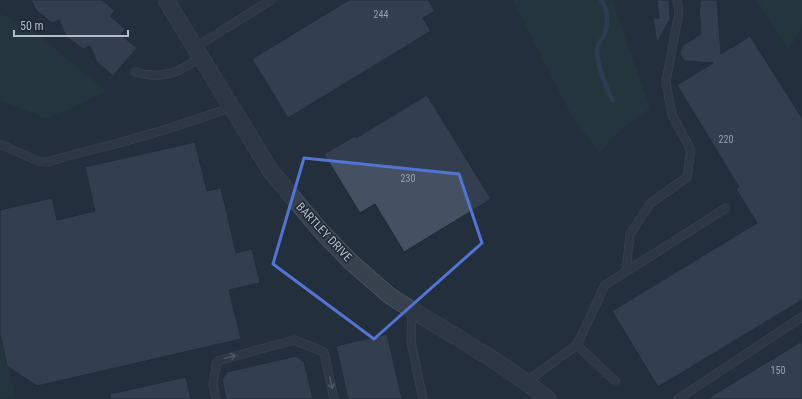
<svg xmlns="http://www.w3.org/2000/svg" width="802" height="399" font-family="'Roboto Condensed',sans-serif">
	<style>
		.green { fill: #263c3f }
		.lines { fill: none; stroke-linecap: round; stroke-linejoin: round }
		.stream { stroke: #394c67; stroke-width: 4.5 }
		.building { fill: #455162; stroke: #1f2835 }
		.service-casing { stroke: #565f6c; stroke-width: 9 }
		.minor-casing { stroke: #565f6c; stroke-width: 17 }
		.service { stroke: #38414e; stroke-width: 8 }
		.minor { stroke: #38414e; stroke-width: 16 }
		.oneway { stroke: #7c8592 }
		.marked { fill: none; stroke: #5274d3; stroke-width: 3; stroke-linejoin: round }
		.labels { text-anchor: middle; stroke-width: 3; stroke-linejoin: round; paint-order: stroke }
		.number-label { font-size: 10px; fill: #98a1af }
		.street-label { font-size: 12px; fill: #b4bcc9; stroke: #1d2633 }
	</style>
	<rect width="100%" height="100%" fill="#242f3e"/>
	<!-- green -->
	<g class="green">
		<path d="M513,0H612L650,108L615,135L600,153L572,116Z"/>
		<path d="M757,0H802V28L788,50Z"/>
		<path d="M0,14L26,25L106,91L76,107L45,118L0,100Z"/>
		<path d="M0,337L15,396L0,398Z"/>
	</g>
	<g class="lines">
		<!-- stream -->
		<path class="stream" d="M601,0C608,10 609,24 604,35C602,40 597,44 597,49C597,65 606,87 613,101"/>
	</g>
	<!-- building -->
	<g class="building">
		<path d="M31,0H102L115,11L110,16L125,29L121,35L137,48L113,76L97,62L90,46L83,49L66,36L59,20L52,23L36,10Z"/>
		<path d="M349,0H428L435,11L423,18L431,31L288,118L252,59Z"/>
		<path d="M657,0H669L670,17H671L657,43L653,18H659Z"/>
		<path d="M700,0H717L721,54L750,36L802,118V300L658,387L612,311L757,223L736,189L739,187L677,85L713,63L684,61L680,54L682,46L701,34L699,8H700Z"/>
		<path d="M427,95L491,199L404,252L375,204L360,213L324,154L355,136L356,138Z"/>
		<path d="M195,142L207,191L221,188L236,253L252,249L260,283L229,290L241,339L37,386L7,366L0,334V210L52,198L57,220L95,211L85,167Z"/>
		<path d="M387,334L402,399H348L336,346Z"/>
		<path d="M802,341V399H707Z"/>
		<path d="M296,356L304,362L313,399H226L222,380L227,372Z"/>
		<path d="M186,377L191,399H111L110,394Z"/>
	</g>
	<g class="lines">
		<!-- service casing -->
		<g class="service-casing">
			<g id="service">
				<path d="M196,47L271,0"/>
				<path d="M135,72C162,80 180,73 201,56"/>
				<path d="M0,144L38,161L47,162C59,159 71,155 83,152C133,140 183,125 232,107"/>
				<path d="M626,272L630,234L651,203L687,177L691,150L672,115L666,82L679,12L677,0"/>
				<path d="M412,310L411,342L423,399"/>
				<path d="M577,345L605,285L726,208"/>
				<path d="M526,382L577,345L616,382"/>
				<path d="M216,399L213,384L217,361L294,340L324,352L334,399"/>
				<path d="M678,399L802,317"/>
			</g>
		</g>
		<!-- minor casing -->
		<g class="minor-casing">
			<path id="minor" d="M166,0L270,170L294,199L321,231L351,262L390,296L412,310L491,358L526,382L548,399"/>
		</g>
		<!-- service -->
		<use href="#service" class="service"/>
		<!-- minor -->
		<use href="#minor" class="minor"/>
	</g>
	<!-- one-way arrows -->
	<defs><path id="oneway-shaft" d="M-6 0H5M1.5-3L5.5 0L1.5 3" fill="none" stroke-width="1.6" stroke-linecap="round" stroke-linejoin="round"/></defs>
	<g class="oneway">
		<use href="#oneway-shaft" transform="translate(230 357) rotate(-15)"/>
		<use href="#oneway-shaft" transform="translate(331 383) rotate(78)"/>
	</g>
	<!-- marked area -->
	<path d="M0 0H802V399H0ZM304,158L459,174L482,243L374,339L273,264Z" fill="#242f3e" fill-opacity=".55" fill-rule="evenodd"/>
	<path class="marked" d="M304,158L459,174L482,243L374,339L273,264Z"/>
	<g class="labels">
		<!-- number labels -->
		<g class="number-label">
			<text x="381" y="18">244</text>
			<text x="726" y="143">220</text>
			<text x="408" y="182">230</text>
			<text x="778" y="374">150</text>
		</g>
		<!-- street labels -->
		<g class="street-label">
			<text transform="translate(324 232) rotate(47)" y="4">BARTLEY DRIVE</text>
		</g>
	</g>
	<!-- scale -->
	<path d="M14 30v6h114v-6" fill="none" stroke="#b4bcc9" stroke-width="2"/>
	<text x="20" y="30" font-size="12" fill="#b4bcc9" stroke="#1d2633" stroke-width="3" paint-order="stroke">50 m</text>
</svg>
